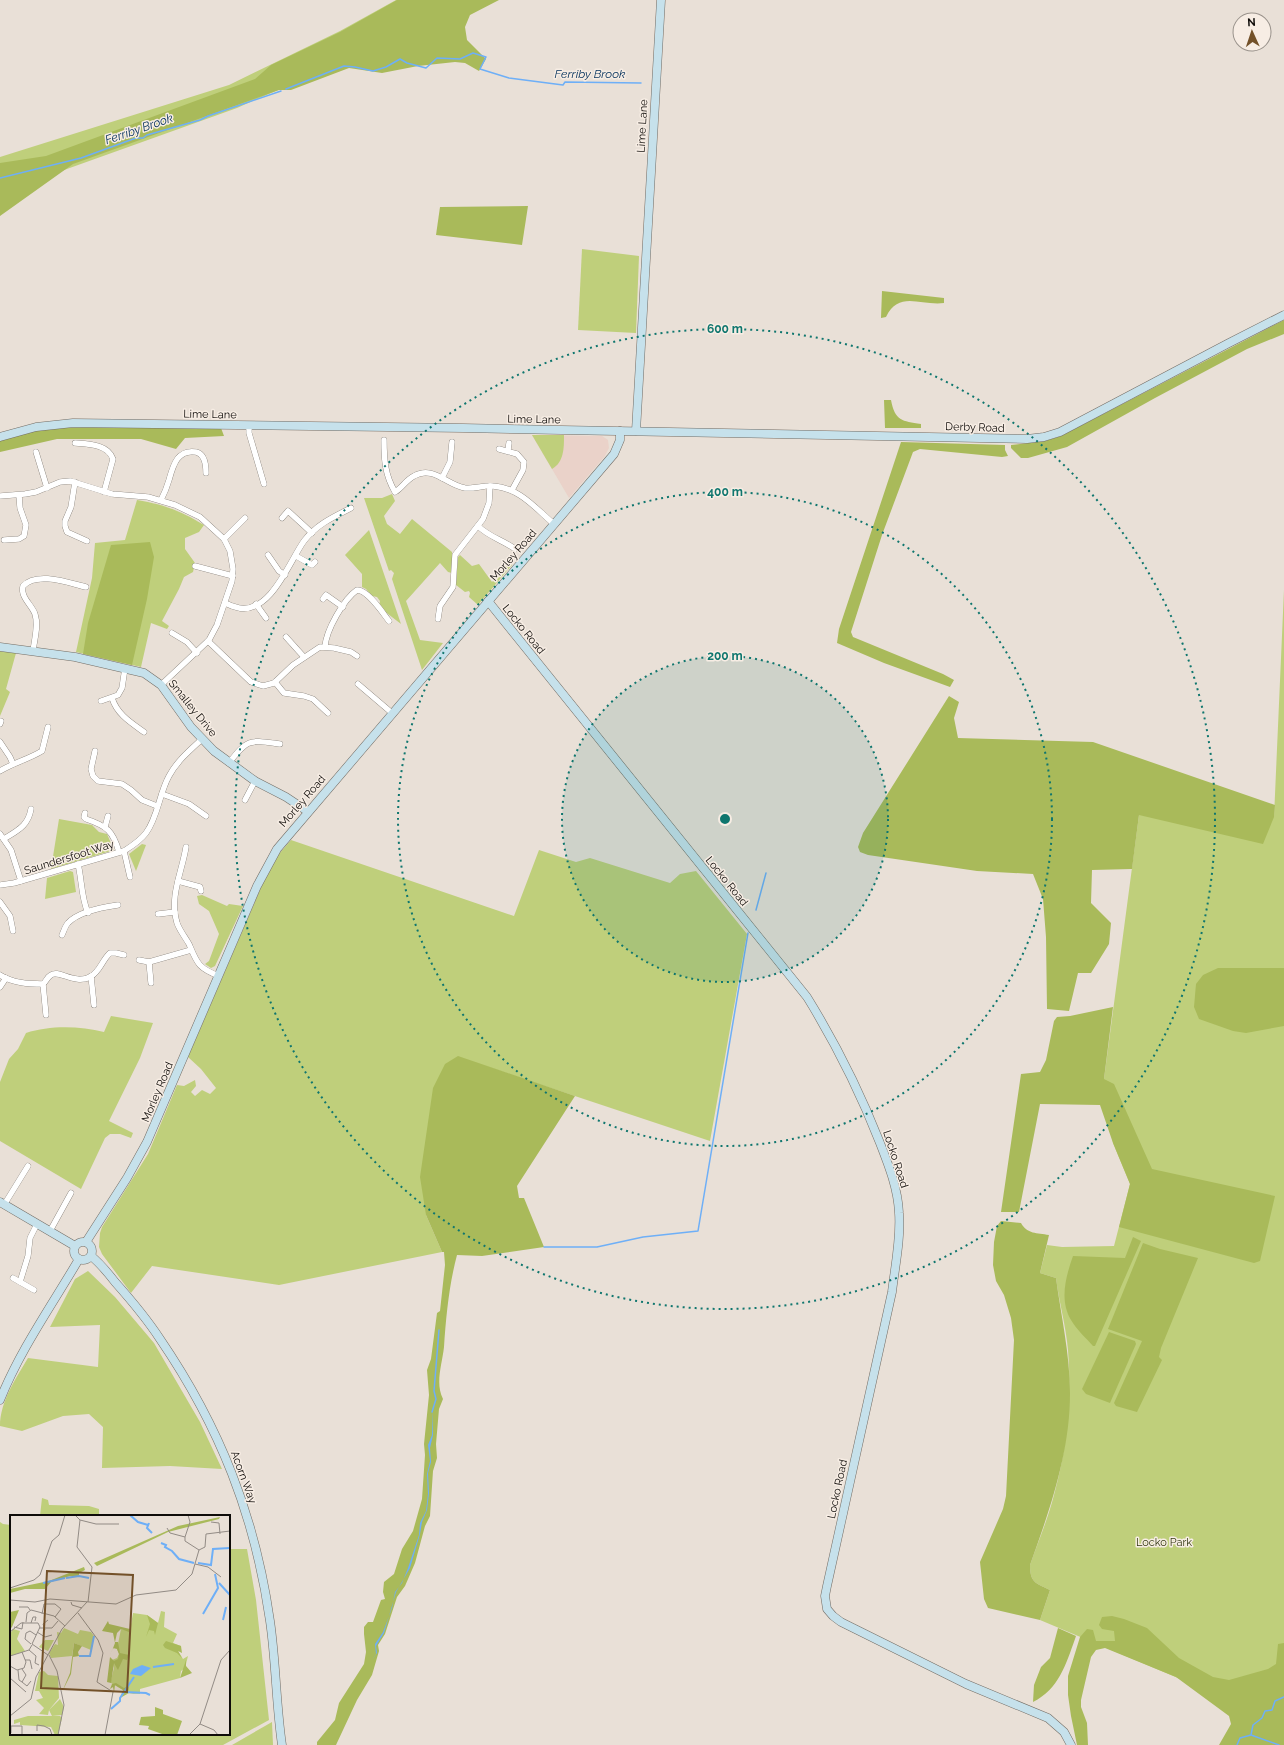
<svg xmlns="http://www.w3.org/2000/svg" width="1284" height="1745" font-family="Raleway,sans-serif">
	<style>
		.commercial { fill: #ead2c9 }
		.green { fill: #bfcf7b }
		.forest { fill: #a9ba5a }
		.water { fill: #6eaff7 }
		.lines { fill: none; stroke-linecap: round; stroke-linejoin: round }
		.stream { stroke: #6eaff7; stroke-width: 1.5 }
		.street-casing { stroke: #736c64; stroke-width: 6 }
		.secondary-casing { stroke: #736c64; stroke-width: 9 }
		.street { stroke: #fff; stroke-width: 5.5 }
		.secondary { stroke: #c6e1eb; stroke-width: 8 }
		.ring { fill: none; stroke: #0f766e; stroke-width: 2; stroke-dasharray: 2 4 }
		.labels { text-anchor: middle; stroke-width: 3; stroke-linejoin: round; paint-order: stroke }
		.street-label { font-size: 11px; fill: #0f0c09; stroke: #f7ede4 }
		.park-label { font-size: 11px; fill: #333911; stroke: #f7ede4 }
		.water-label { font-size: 12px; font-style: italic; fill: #002f5a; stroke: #f7ede4 }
		.inset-river { fill: none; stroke: #6eaff7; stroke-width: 2 }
		.inset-road { fill: none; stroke: #928b85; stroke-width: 1 }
		.view { fill: #735129; fill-opacity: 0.15; stroke: #735129; stroke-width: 2 }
		.inset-edge { fill: none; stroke: #0f0c09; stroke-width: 2 }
		.centre { fill: #0f766e; stroke: #f7ede4; stroke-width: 2 }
		.ring-label { font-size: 12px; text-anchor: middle; font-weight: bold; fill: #0f766e; stroke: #f7ede4; stroke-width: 3; stroke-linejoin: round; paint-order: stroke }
	</style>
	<rect width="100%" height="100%" fill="#e9e0d7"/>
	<!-- commercial -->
	<path class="commercial" d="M532,435L602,436L608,440L609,448L605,456L569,498Z"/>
	<!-- green -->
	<g class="green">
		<path d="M396,0H482L237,108L0,193V157L229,85L340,31Z"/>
		<path d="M582,249L639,256L636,333L578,330Z"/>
		<path d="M532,435H564C564,448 564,462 552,469Z"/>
		<path d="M392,494L395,501L384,516L387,524L400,534L412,519L452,552V573L448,572L440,563L406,601L420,640L443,643L422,670L392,579L394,573L391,570L389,571L364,498H382Z"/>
		<path d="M137,500C165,505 179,510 204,525L199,532L185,538V549L195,563L193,572L184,577L179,589L162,621L169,626L167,629L151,623L141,667L76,652L92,578L95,543L125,540Z"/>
		<path d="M369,530L401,624L379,607L380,601L377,597L372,596L366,589L362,587V574L345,555Z"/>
		<path d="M460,555L472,566L479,564L492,582L510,562L512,565L478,605L469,597L470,593L469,591L465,592L456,585L458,557Z"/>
		<path d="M1284,590V1740L1235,1702L1040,1620L1050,1590C1035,1583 1030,1582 1030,1565C1038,1542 1048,1519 1054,1495C1067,1448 1072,1399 1068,1350C1066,1326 1059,1302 1056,1278L1040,1273L1047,1245L1062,1247L1114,1246L1130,1184L1113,1143L1104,1079L1139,815L1274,817Z"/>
		<path d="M0,651L16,653L6,689L10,692L0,716Z"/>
		<path d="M59,819L92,825L99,832L107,834L114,850L51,869Z"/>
		<path d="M291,840L514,916L539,850L576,862L590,858L670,883L680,874L696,871L747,934L710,1141L458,1057L426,1215L442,1252L279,1285L152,1266L131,1293L102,1254L99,1247L100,1233L102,1227L148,1154L177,1085L184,1086L195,1080L196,1086L191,1092L195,1096L202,1090L210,1094L216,1088L201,1069L188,1057L272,862Z"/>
		<path d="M142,844L146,845L136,871L129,854Z"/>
		<path d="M70,871L73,872L76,892L45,899L47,878Z"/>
		<path d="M202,895L227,906L229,904L243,906L215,966L211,968L205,964L209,961L219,934L209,911L199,904L197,896Z"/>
		<path d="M111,1016L153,1023L140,1058L109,1121L133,1133L131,1138L120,1134H110L105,1138L81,1189L0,1141V1082L9,1059L18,1049L26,1033C50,1025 80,1026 104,1032Z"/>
		<path d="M88,1271L115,1297L154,1343L200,1422L222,1469L170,1466L102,1468L103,1427L89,1414L63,1416L22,1431L0,1426C0,1402 16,1378 28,1358L98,1367L100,1325L50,1327L75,1279Z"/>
		<path d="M42,1498L48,1500L49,1505L89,1506L99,1509V1516H40Z"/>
		<path d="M0,1522L3,1524L11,1525V1734H229V1549H247L256,1600L269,1720L223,1745H0Z"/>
		<path d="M272,1722L273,1745H232Z"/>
	</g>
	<!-- forest -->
	<g class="forest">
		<path d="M397,0H499L470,15L465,27L467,40L486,59L479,71L465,63L455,62L418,66L382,73L349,68L291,90H279L73,164L0,216V163L46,156L255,79L271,65L340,32Z"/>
		<path d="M528,206L522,245L436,235L440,207Z"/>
		<path d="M882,291L944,298V303C920,306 899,290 886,317L881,318Z"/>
		<path d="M1284,320V334L1247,349L1155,398L1067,447L1028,458H1021L1011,448V445L1045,441L1061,436Z"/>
		<path d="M884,400H891C895,421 902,421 921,424V428H885Z"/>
		<path d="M83,427L221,428L224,436L185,438L176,449L141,439H57L0,452V440L46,428Z"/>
		<path d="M901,442L1005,445V450L1008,456L1002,457L920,449L913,452L882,535L851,632L853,637L943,674L954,680L950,687L884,663L837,643L839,629Z"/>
		<path d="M150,542L154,557L147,599L132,665L83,654L88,623L111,545Z"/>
		<path d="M949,696L959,702L954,718L958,738L1093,742L1275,805L1274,817L1263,844L1139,815L1132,869L1092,870L1091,903L1111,923L1109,944L1091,973H1078L1069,1011L1047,1009L1046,937L1043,899L1033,874L977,871L868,855L860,852L858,847L863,833Z"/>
		<path d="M1218,968H1284V1026L1246,1033L1233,1031L1199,1019L1194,1007L1196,984L1203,975Z"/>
		<path d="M1113,1007L1104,1079L1114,1084L1152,1169L1275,1196L1260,1261L1254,1263L1119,1227L1130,1184L1113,1143L1100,1105L1040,1104L1019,1212H1001L1021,1074L1040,1072L1046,1060L1054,1021L1057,1017L1070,1016Z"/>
		<path d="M458,1056L575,1096L517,1186L519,1198H524L544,1247L482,1256L457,1255C449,1285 446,1317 444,1347C442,1365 435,1383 443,1399L439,1409L436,1444L437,1458L433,1471L430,1516L425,1526L415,1563L405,1586L397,1597L385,1634L378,1645L379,1651L372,1675L357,1700L336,1745H317V1742L335,1720L339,1703L364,1664L366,1652L364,1634V1627L368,1622H373L381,1600L385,1599L383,1592L384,1582L394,1574L402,1549L413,1531L422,1499L425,1455L424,1444L429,1395L427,1370L431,1359L437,1313L440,1311L445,1265L444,1252H442L426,1215L420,1177L433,1088L445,1064Z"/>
		<path d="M1001,1221L1021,1223C1027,1234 1037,1233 1049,1235L1040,1273L1056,1278C1061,1316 1070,1354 1070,1393C1070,1453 1050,1509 1030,1565C1030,1582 1035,1583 1050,1590L1040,1620L988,1608L984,1599L980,1562L1003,1509L1006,1496L1014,1340L1011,1318L1004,1295L996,1281L993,1265L994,1242L997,1226Z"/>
		<path d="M1133,1237L1141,1241L1095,1346H1093C1086,1338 1076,1329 1071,1320C1059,1300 1066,1276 1073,1256L1125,1258Z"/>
		<path d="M1143,1243L1160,1249L1198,1258L1161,1348L1159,1357L1162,1360L1137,1412L1116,1406L1114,1403L1142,1341L1108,1329Z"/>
		<path d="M1109,1332L1135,1341L1136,1344L1110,1403L1086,1394L1082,1389Z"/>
		<path d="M1112,1616L1124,1619L1147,1628L1179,1658L1213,1677L1229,1680L1268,1669L1276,1664L1278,1644L1284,1643V1745H1219L1231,1724L1229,1716L1176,1677L1105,1648L1096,1650L1091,1657L1081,1700V1707L1087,1723L1088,1745H1077L1071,1716L1068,1695V1676L1080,1637L1087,1629L1093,1630L1096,1641H1115L1114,1631L1102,1629L1099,1625L1102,1617Z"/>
		<path d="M1058,1628L1076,1636L1075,1639C1066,1664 1059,1689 1033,1702L1034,1685L1041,1667L1050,1658Z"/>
	</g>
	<!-- water -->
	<path class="water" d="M432,1410L433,1435L430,1448L431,1462L428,1473L429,1493L427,1510L422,1522L420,1534L410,1568L396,1592L384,1633L376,1646L377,1653L372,1660L376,1654L375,1644L383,1632L392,1608L395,1592L402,1583L408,1568L419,1535L420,1523L426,1511L428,1494L427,1474L430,1461L428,1445L432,1435Z"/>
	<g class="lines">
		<!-- stream -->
		<g class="stream">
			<path d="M286,89L344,66L355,67L373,71L386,67L400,59L407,63L426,68L437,58L460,59L473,53L486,57L480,69L509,78L563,85L565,82L641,83"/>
			<path d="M0,178L81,158L136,138H143L147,135L200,120L208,116L281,91"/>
			<path d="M756,910L766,873"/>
			<path d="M544,1247H597L643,1237L698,1231L748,933"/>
			<path d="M432,1412L436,1399L434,1391L439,1330"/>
			<path d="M1251,1735L1279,1745"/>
			<path d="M1237,1745L1240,1738L1251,1735L1253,1725L1262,1718L1265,1711L1272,1710L1275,1701L1284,1697"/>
		</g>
		<!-- street casing -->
		<g class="street-casing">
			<g id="street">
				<path d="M249,425V433L264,484"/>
				<path d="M384,440C384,460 385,475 395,492C402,488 406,480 414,476C433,465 447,485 465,488C475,489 484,485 493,486C520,488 535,508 554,524"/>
				<path d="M75,443C88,444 108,444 113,459L104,492"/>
				<path d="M499,449L517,454L524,462L523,470L512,490"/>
				<path d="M508,450L509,443"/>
				<path d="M36,452L47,488"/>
				<path d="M442,478L450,462L452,442"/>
				<path d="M75,482L71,507L65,521V526L67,532L87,541"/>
				<path d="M0,496L25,494L36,492L60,482L70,481L112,494L148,497L175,505L200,517L224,539L230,551L233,569L232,581L217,625L209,640L161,685"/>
				<path d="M161,500C164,494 167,487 169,480C173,466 177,449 196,452C205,454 206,465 206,473"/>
				<path d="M282,518L288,511L312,533"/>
				<path d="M478,526C489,537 503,540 515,549"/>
				<path d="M224,539L245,518"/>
				<path d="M4,540L19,539L24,536L26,525L20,508L19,495"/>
				<path d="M268,555L279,571L285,575"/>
				<path d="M296,556L312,565L315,562"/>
				<path d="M195,566L233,576"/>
				<path d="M323,599L326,595L343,607"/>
				<path d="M225,603C229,605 234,607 239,608C271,614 290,560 304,541C316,525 333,517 351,508"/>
				<path d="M256,604L266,618"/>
				<path d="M438,619L440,606L453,587L455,555L483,519L489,503L490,486"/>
				<path d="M172,633L187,642L197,653"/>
				<path d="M286,637L304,657"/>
				<path d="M208,641L251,682L263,686L274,683L293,665L320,647L334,648L351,652L357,656"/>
				<path d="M325,647C326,630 344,599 357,590C368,590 382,612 389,621"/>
				<path d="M33,652C34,640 39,626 35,614C32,605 20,597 23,586C37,571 69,583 86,587"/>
				<path d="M275,682L284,693L304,696L313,699L328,713"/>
				<path d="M358,684L392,713"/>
				<path d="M112,698C117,714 130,722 144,732"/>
				<path d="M101,701L118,695L122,688L125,668"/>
				<path d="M0,724L1,721"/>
				<path d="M0,742L10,757L13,764"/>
				<path d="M95,751L91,769L93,776L98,781L122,784L131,790L142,800L157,806"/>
				<path d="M229,763C248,738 250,740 280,744"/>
				<path d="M0,771C13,763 29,759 42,751L48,727"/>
				<path d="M162,794L189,804L206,816"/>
				<path d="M245,800L255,781"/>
				<path d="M85,813L84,817L86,819C107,826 113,831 119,852"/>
				<path d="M105,827L108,816"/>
				<path d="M0,834L11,850L21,881"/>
				<path d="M4,839C18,830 28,826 31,809"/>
				<path d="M186,847C182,872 169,897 177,923C180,931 185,937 189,944C197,963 198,968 219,976"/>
				<path d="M124,851L130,877"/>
				<path d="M78,864C82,880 81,897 88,913"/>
				<path d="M178,881L200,887L201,891"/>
				<path d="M0,885L14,883L124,851C132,846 140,841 146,833C158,817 159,794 169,776C177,761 190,750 202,739"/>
				<path d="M0,902L10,916L13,931"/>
				<path d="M158,914L175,912"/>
				<path d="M62,935C64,931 65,926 68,923C78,912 104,907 118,905"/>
				<path d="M139,960L149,962L191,950"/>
				<path d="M149,962L151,983"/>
				<path d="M0,975C13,983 28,984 43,984C46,982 47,977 51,975C58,969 75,985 90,977C100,972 102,960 110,953H116L124,955"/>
				<path d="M91,976L94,1005"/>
				<path d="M43,984L46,1015"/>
				<path d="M0,987L6,978"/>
				<path d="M4,1205L28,1166"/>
				<path d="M50,1231L71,1193"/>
				<path d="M13,1278L34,1290"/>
				<path d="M20,1282L28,1256L30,1238L37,1224"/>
			</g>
		</g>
		<!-- secondary casing -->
		<g class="secondary-casing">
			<g id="secondary">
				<path d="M636,431L661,0"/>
				<path d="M0,437L36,427L73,423L463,428L1027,439L1044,437L1060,432L1227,344L1284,315"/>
				<path d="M488,601L807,997C836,1044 860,1092 880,1143C889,1166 898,1189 899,1213C901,1239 895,1266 892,1292L827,1586L825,1596L827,1609L833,1616L841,1622L966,1684L1048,1718L1064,1732L1071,1745"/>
				<path d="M0,647L75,657L144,673L161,685L191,727L214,751L255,781L286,797L307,811"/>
				<path d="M0,1202L75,1246"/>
				<circle cx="83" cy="1251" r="9"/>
				<path d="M86,1242L127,1178L147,1142L257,886L277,849L614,454L620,440V431"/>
				<path d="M91,1256C100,1263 108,1273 115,1282C131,1300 147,1319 160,1339C220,1427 255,1516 270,1621C276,1662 276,1704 282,1745"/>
				<path d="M0,1400C20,1350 52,1305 79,1259"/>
			</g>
		</g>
		<!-- street -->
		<use href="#street" class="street"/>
		<!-- secondary -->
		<use href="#secondary" class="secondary"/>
	</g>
	<!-- distance rings -->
	<circle cx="725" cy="819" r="163" fill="#0f766e" fill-opacity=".12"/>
	<g class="ring">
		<circle cx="725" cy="819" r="163"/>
		<circle cx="725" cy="819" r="327"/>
		<circle cx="725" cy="819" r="490"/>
	</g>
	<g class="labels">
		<!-- street labels -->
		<g class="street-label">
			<text transform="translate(642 126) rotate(-87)" y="4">Lime Lane</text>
			<text transform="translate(210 414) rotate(1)" y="4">Lime Lane</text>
			<text transform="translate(534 419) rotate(1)" y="4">Lime Lane</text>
			<text transform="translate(975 427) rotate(2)" y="4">Derby Road</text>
			<text transform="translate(513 555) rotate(-49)" y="4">Morley Road</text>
			<text transform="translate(524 629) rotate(51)" y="4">Locko Road</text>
			<text transform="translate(193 708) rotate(51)" y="4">Smalley Drive</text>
			<text transform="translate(302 801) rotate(-49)" y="4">Morley Road</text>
			<text transform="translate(69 857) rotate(-17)" y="4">Saundersfoot Way</text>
			<text transform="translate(727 881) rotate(51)" y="4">Locko Road</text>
			<text transform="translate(157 1092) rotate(-67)" y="4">Morley Road</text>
			<text transform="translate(896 1159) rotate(72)" y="4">Locko Road</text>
			<text transform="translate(244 1477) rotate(70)" y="4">Acorn Way</text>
			<text transform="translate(837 1489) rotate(-78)" y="4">Locko Road</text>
		</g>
		<!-- park labels -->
		<g class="park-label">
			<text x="1164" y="1546">Locko Park</text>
		</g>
		<!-- water labels -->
		<g class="water-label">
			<text x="590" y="78">Ferriby Brook</text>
			<text transform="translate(139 129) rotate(-19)" y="4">Ferriby Brook</text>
		</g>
	</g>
	<!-- overview -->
	<g transform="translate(10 1515)">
		<rect width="220" height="220" fill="#e9e0d7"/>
		<path d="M151,96L155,97L154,112L167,119L163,128L171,131L168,136L173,144L178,141L175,153L171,156L170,163L130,174V179L118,178L101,168V165L104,153L102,145L107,143L109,139L107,134L111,114L120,115L123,98L137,100L148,108ZM54,113L68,119L70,115L81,117L84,121L81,135L64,128L62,141L41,143L39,138L45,129L48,130L47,117L51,118ZM3,114L10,116L7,124L15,136L0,141V119ZM35,125H44L38,136L29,132ZM34,156L38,160L48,161L49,183L39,195L50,184L54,192L52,200L42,201L39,195L38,200L29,199L34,193L26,185L33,183L29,176H25L29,157ZM18,201H50L52,203L48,220H45L41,212L10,210V207L4,209V205Z" fill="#bfcf7b"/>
		<path d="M210,2L209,4L158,17L87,51L84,48L168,11ZM74,52L75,55L69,58V62L60,61L41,67L35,74H15L0,78V74L39,66ZM9,95L2,112L1,113L0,97ZM137,100L148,108L145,120L144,116L139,115L136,122L140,109ZM98,106L99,109L120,114L119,117L111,114L107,118L105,127H108L110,138L119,140L117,145L109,143L113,144L108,155L104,148L101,168L97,167L100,142L104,146L108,144L109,139L107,134L103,133L100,141L105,128L103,118L92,116ZM156,126L171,131L172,138L168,136L172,143L167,138L155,133L153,130ZM64,128L72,131L68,137L69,141L63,142L61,159L52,177L60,158ZM176,145V151L182,158L170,163ZM106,168L114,173L119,171L118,177L129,179L119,178L110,183L113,175L105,170L104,178L103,172L100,174L102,169ZM145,192L153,195V199L172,206L167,220H155L138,214L139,211L129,210L131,202L145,201Z" fill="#a9ba5a"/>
		<path d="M132,150L141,153L131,161L120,159L123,154Z" fill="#6eaff7"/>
		<path class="inset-river" d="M120,0L128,7L138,10M139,8L137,13L142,18M151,28L156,30L155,32L162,36L169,44L184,48M188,48L201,50L203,34L220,33M56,63L69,61L79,63M33,68L55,63M209,68L220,80M193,99L208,73L205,59M213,105L216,92M69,141H80L84,121M143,152L164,149M115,177L136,178L140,180M101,194L110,186V183L124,162"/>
		<path class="inset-road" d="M65,0L70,5L86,9H109M70,5L67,32L82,52L78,87M201,7L209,8L210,19M157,13L160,18L175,22M175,22L180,7L178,0M175,22V26L189,35M189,35L195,32L196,19L220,16M185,49L198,52L211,62M0,73L24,65L30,60L42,26L49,20L55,0M0,85L25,87L40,84L106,89L126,80L166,75L182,59L189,35M61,87L62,90L72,93M9,92H18L20,95M68,98L88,125L93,138L87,167L103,177L95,220M32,99L34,89H45L51,94L45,102M16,107L17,98L21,95L44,101L55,111M21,108L23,102H26L25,106M4,112L12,114L13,107M29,113H42L48,106M35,115L33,109L38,105M0,117L11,108H28L30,112L22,129M27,117L35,122L42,120M21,129L15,124L16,118L20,116L26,120M22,129L38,140M19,135L26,141L25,148L29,150M39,140L47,156L54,190L48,220M0,141L19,135L22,130M15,145H20L22,154M0,151L7,155L14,153L16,147L12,137M8,155L9,165L12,167L16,160L12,154M0,163L16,177M12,167L17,171L21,166M0,201L21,184L26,162L52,114L77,87M190,209L204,215L208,220M27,216V210L34,211L40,214L42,220M1,218V211H12V220M179,220L190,209L211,145L220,135"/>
		<path class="view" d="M37,56L123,60L117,177L31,173Z"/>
		<rect width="220" height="220" class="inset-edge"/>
	</g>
	<circle cx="725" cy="819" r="6" class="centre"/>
	<g class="ring-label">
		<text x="725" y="333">600 m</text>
		<text x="725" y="496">400 m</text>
		<text x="725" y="660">200 m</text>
	</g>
	<!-- north arrow -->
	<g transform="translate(1252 32) rotate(357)"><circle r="19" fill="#f7ede4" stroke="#9a938c"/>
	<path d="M0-3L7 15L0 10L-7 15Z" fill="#735129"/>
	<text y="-6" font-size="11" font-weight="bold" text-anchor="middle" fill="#0f0c09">N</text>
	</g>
</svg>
